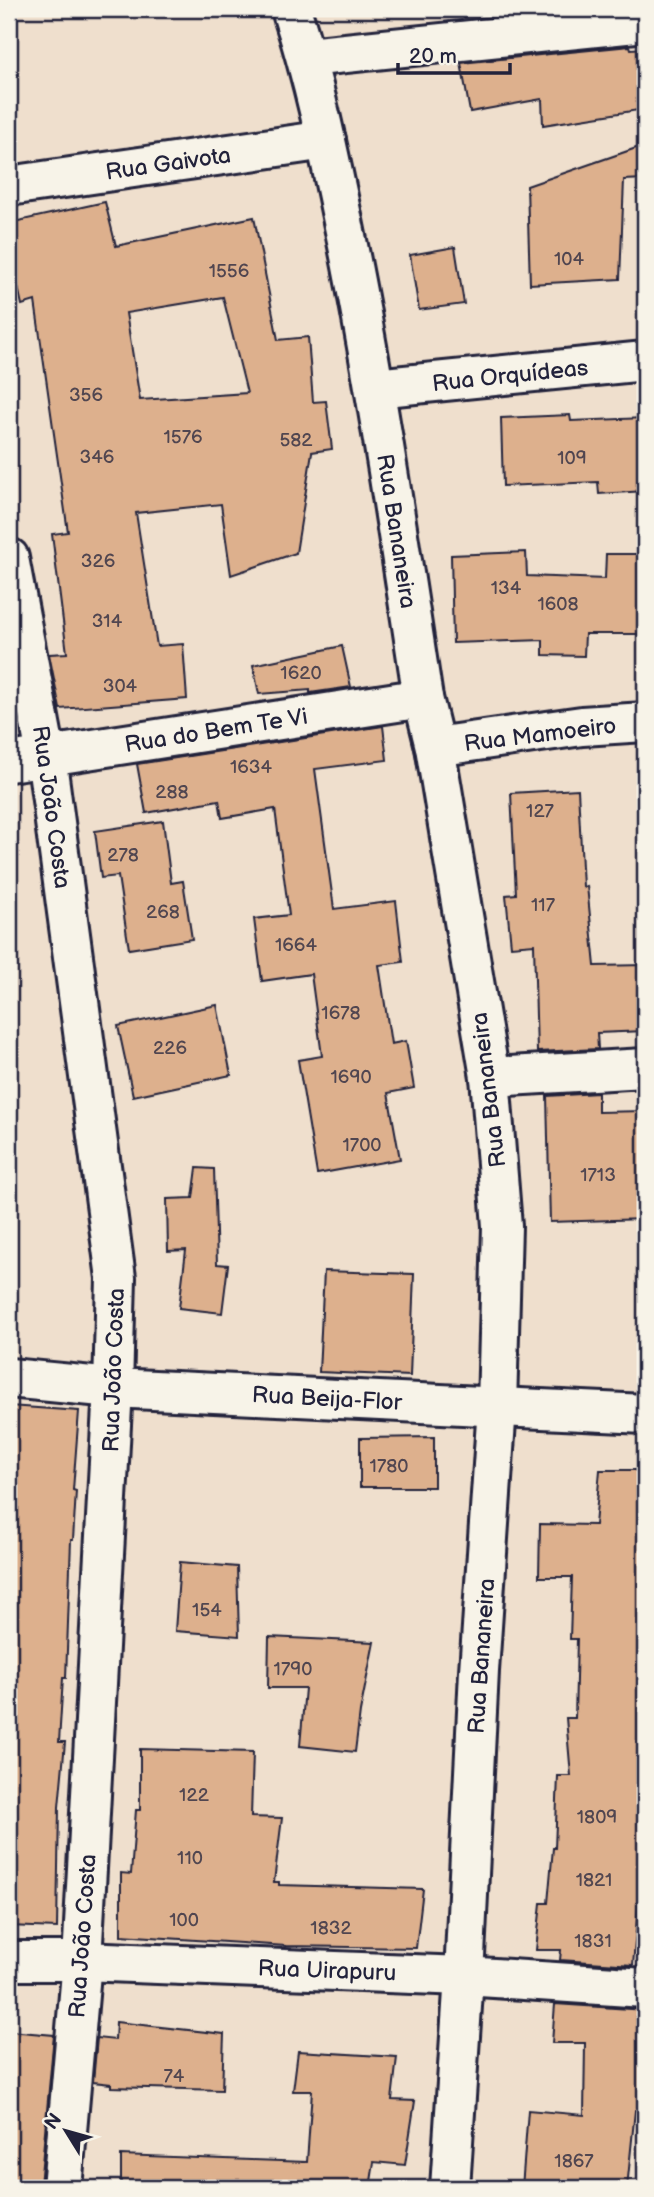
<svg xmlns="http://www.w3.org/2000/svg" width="654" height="2197" font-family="'Balsamiq Sans',sans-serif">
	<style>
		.building { fill: #ddb08d; stroke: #22223b; stroke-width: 2; fill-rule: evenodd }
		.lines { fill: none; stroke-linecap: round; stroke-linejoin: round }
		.street-casing { stroke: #22223b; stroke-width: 44 }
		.secondary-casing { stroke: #22223b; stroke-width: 44 }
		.street { stroke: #f7f3e8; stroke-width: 38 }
		.secondary { stroke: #f7f3e8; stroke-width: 38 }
		.labels { text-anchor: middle; stroke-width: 5; stroke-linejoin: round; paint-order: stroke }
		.number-label { font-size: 19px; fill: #514650 }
		.street-label { font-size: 23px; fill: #22223b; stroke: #f7f3e8 }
	</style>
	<rect width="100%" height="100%" fill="#efdfcd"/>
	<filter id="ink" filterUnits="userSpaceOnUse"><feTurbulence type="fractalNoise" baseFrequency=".0143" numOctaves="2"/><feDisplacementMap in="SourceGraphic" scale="14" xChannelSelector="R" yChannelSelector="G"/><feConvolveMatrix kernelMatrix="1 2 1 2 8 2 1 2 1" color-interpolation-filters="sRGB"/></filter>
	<g filter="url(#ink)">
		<!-- building -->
		<g class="building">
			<path d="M630,46L631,49L645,48V109L543,125L542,99L470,112L461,63Z"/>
			<path d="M645,145V179L624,180L620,279L530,284L527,186Z"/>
			<path d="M105,202L116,246L254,217L278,340L308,337L313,402L326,401L332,449L312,452L296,553L231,575L221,504L136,513L157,646L183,644L187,699L60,709L49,654L67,653L52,534L68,532L35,301L22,305L9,246V223ZM223,297L247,393L140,400L126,313Z"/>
			<path d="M455,247L464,304L419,310L410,255Z"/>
			<path d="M570,415L571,421L645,418V491L599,494L598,482L503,486L501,418Z"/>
			<path d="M526,552L527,576L605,579L606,554H645V634H585L584,656L543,655V640L453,643L451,555Z"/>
			<path d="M342,646L351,687L310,693V690L259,694L253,665Z"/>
			<path d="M383,726L387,760L315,769L334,909L396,901L403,962L379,965L391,1044L406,1041L414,1088L388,1093L400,1159L317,1174L298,1060L322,1056L311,974L262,981L254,919L289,915L275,809L222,818L219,800L146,813L137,764Z"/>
			<path d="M578,789L583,887L587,886L595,966L645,965V1031L597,1033L598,1049L537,1052L534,944L511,946L506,895L516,894L511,793Z"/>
			<path d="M163,821L171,883L183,881L192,939L129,949L118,876L101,878L95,831Z"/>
			<path d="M217,1005L231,1075L133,1096L118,1026Z"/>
			<path d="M598,1093V1112L645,1111V1219L550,1222L547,1096Z"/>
			<path d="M197,1168L214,1169L217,1264L228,1265L222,1313L179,1308L186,1250L168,1251L167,1199L193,1198Z"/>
			<path d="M324,1271L414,1274L410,1376L319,1372Z"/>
			<path d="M9,1406L79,1411L73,1490L76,1491L73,1540H71L66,1678H63L59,1742H65L59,1807L57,1928L9,1926Z"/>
			<path d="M434,1437V1487H360V1438Z"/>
			<path d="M600,1470H645V1896H639L633,1965L560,1960L561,1950H536L541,1903H548L553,1848H555L558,1776H571L566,1718H575L577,1639H570L572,1577H539L540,1524L595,1525Z"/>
			<path d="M180,1562L237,1567L239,1636L175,1631Z"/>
			<path d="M269,1637L374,1642L360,1712L355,1752L300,1746L305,1688H268Z"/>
			<path d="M140,1749L253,1752L251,1817L282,1818L274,1882H279V1885L423,1889L416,1948L286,1946L121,1935V1873L131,1874L136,1810H140Z"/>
			<path d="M555,2004L645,2010V2111L635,2110L627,2188H522L528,2110L584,2115L585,2043H552Z"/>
			<path d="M116,2022L224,2034L222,2090L111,2087V2084L93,2082L97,2038L115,2040Z"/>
			<path d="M9,2031L54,2035L40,2185H9Z"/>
			<path d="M298,2051L397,2057L392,2100L415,2101L405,2165L374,2162L370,2188H121V2155L307,2162L312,2091H293Z"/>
		</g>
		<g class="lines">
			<!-- street casing -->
			<g class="street-casing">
				<g id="street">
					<path d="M307,57L645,22"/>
					<path d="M9,186L326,140"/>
					<path d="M375,388L645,361"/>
					<path d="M9,558L46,755L116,1278L113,1388L82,1961L62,2188"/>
					<path d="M435,747L582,726L645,722"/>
					<path d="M9,762L423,698"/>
					<path d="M490,1077L645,1068"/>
					<path d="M9,1378L113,1388L645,1414"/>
					<path d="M9,1961H82L464,1976L645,1988"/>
				</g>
			</g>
			<!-- secondary casing -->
			<g class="secondary-casing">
				<path id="secondary" d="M291,9C314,80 329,153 344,226C376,382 399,541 423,698L435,747L490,1077L502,1226L497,1406L479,1671L464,1976L450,2188"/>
			</g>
			<!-- street -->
			<use href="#street" class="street"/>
			<!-- secondary -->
			<use href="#secondary" class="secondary"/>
		</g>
	</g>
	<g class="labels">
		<!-- number labels -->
		<g class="number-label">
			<text x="569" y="265">104</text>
			<text x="229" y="277">1556</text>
			<text x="86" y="401">356</text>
			<text x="183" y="443">1576</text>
			<text x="296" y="446">582</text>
			<text x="97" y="463">346</text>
			<text x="572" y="464">109</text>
			<text x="98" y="567">326</text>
			<text x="506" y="594">134</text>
			<text x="558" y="610">1608</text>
			<text x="107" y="627">314</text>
			<text x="301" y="679">1620</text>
			<text x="120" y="692">304</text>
			<text x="251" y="773">1634</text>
			<text x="172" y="798">288</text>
			<text x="540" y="817">127</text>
			<text x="123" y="861">278</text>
			<text x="543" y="911">117</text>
			<text x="163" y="918">268</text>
			<text x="296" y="951">1664</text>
			<text x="341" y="1019">1678</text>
			<text x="170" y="1054">226</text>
			<text x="351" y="1083">1690</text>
			<text x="362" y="1151">1700</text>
			<text x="598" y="1181">1713</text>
			<text x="389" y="1472">1780</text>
			<text x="207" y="1616">154</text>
			<text x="293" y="1675">1790</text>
			<text x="194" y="1801">122</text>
			<text x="597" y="1823">1809</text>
			<text x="190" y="1864">110</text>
			<text x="594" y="1886">1821</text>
			<text x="184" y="1926">100</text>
			<text x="331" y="1934">1832</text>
			<text x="593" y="1947">1831</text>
			<text x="174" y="2082">74</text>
			<text x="574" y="2167">1867</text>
		</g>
		<!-- street labels -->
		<g class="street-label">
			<text transform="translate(168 163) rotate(-8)" y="8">Rua Gaivota</text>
			<text transform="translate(510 375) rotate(-6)" y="8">Rua Orquídeas</text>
			<text transform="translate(397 531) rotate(81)" y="8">Rua Bananeira</text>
			<text transform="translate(216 730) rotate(-9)" y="8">Rua do Bem Te Vi</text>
			<text transform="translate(540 734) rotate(-7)" y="8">Rua Mamoeiro</text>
			<text transform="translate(52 807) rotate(82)" y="8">Rua João Costa</text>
			<text transform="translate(488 1090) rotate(-97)" y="8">Rua Bananeira</text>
			<text transform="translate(113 1370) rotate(-88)" y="8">Rua João Costa</text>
			<text transform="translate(327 1398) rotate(3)" y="8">Rua Beija-Flor</text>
			<text transform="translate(481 1656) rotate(-86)" y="8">Rua Bananeira</text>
			<text transform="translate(82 1936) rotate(-86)" y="8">Rua João Costa</text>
			<text transform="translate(327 1970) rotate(2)" y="8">Rua Uirapuru</text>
		</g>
	</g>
	<!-- margin -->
	<rect width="654" height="2197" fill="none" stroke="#f7f3e8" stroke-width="35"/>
	<rect x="18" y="18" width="619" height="2162" fill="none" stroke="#22223b" stroke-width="2.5" filter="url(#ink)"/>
	<!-- north arrow -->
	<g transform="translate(66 2131) rotate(307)" stroke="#f7f3e8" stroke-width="5" paint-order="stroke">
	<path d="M0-5L12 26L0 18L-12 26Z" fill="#22223b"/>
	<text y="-10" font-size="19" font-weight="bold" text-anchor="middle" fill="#22223b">N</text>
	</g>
	<!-- scale -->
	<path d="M398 63v10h112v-10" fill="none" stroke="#22223b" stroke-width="3.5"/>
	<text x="409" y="63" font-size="21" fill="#22223b" stroke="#f7f3e8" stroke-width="5" paint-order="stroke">20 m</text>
</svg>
